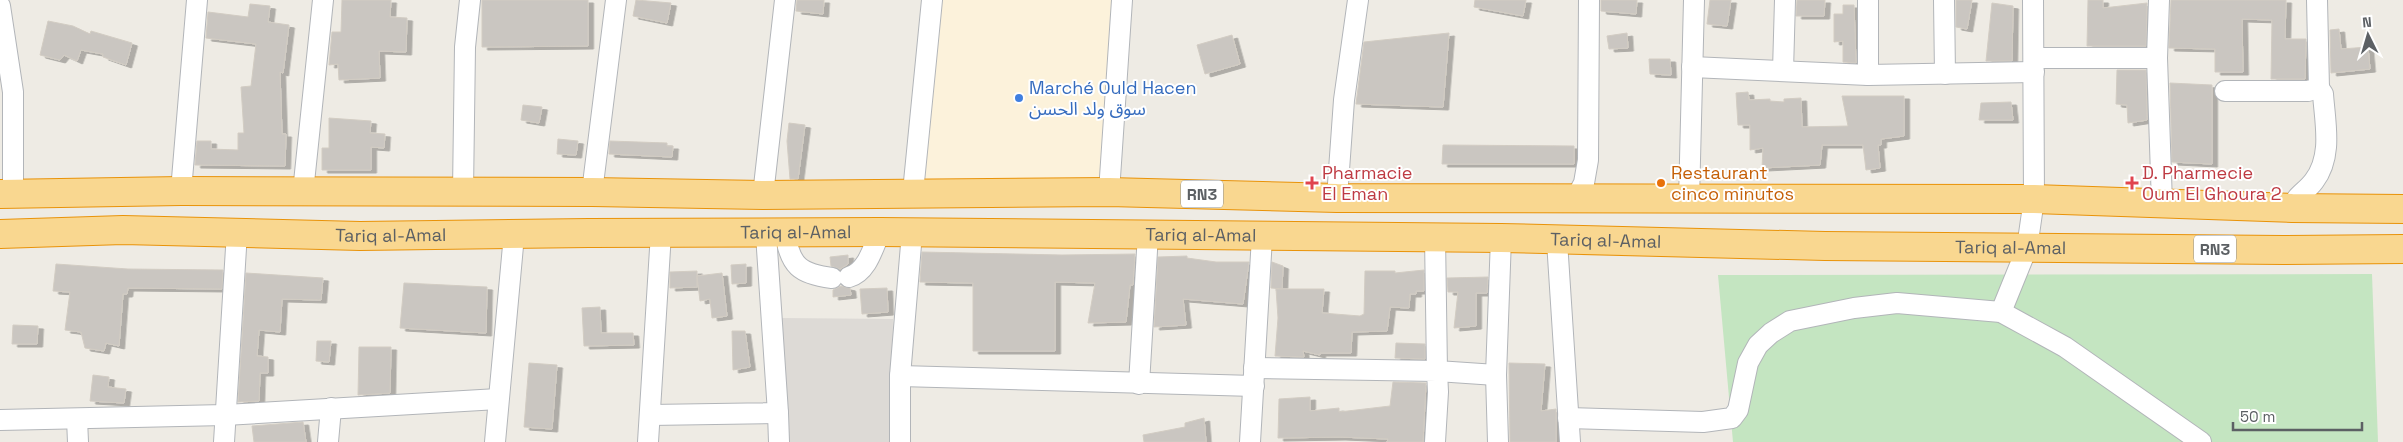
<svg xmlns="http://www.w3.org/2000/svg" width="2403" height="442" font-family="'Space Grotesk','Noto Sans Arabic',sans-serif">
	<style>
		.commercial { fill: #fcf2db }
		.industrial { fill: #dddad6 }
		.green { fill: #c4e5c1 }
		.building { fill: #cac6c1; stroke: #d2ccc3; filter: url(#shadow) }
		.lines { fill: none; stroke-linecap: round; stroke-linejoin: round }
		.minor-casing { stroke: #b2b5b9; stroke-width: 22 }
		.highway-casing { stroke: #e99309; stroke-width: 30 }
		.minor { stroke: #fff; stroke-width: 20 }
		.highway { stroke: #f9d790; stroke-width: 28 }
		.shop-dot { fill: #3f7fe0; stroke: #fff; stroke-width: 2 }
		.health-dot { fill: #e0444e; stroke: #fff; stroke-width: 2 }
		.food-dot { fill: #e8710a; stroke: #fff; stroke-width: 2 }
		.labels { text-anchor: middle; stroke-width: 4; stroke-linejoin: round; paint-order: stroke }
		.shield { fill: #fff; stroke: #8d9092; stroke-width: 1 }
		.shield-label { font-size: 16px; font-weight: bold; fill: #5c6064 }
		.shop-label { font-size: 18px; fill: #366cbe; stroke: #fff; text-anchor: start }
		.health-label { font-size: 18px; fill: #be3a42; stroke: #fff; text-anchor: start }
		.food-label { font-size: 18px; fill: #c56008; stroke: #fff; text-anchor: start }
		.street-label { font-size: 18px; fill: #5c6064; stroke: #fff }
	</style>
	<defs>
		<filter id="shadow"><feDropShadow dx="5.5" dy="3" stdDeviation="0" flood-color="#0004"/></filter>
	</defs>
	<rect width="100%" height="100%" fill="#eeebe4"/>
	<!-- commercial -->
	<path class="commercial" d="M941,0H1114L1101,203L917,196Z"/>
	<!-- industrial -->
	<path class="industrial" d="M782,318L893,319L891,442H786Z"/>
	<!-- green -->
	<path class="green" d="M2372,274L2378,442H1733L1718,275Z"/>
	<!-- building -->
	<g class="building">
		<path d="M342,0H391L390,17L407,18L406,52L379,51L380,78L339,80L338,64L329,65L332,32H341Z"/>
		<path d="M482,0H588V46L482,47Z"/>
		<path d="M636,0L671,3L667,23L633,16Z"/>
		<path d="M797,0H824L823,14L796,11Z"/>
		<path d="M1475,0H1526L1523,16L1474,7Z"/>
		<path d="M1601,0H1637L1636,14L1601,11Z"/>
		<path d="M1710,0H1731L1727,26L1707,24Z"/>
		<path d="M1797,0H1825L1824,16H1796Z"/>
		<path d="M1956,0H1972L1967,29L1956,27Z"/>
		<path d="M2088,0H2103V8L2147,3L2146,46H2087Z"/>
		<path d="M2171,0H2286L2285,39H2306L2305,79H2271L2272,20L2242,19L2243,72H2215V49L2169,48Z"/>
		<path d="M1992,3L2013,6L2012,61H1986Z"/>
		<path d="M250,4L270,6L268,22L289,25L283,73L280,72L282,134H286L285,166L195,165L197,141H211V149L238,150V133H244L241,87L251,86L256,44L206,38L208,12L248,17Z"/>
		<path d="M1843,5H1854L1856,63L1843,62V41L1834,42V14H1843Z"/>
		<path d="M48,21L73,26L90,34L91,31L132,43L126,65L103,57V54L81,50L77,61L64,55L60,60L40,55Z"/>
		<path d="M2339,29L2341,49L2368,47L2370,69L2331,73L2330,30Z"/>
		<path d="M1449,33L1443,107L1356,104L1364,42Z"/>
		<path d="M1627,33L1628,48L1609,49L1607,36Z"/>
		<path d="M1232,35L1240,64L1205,74L1197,45Z"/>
		<path d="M1649,59H1670L1671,75L1650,74Z"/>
		<path d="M2117,70H2146L2147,120L2128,123L2127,105L2116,104Z"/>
		<path d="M2170,83L2212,85V164L2172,162Z"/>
		<path d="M1748,92L1749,100L1770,99V101L1784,102V99L1801,98L1802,127L1848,126L1842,96H1904V136L1881,139V145H1878L1880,168L1866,170L1863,145H1822L1820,165L1762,168L1763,148L1750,150V125H1738L1736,93Z"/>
		<path d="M2011,102L2013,120H1979L1981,103Z"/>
		<path d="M523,105L542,107L539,123L521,120Z"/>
		<path d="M329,118L371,121L370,133L385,134L384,148L371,147V170H322V148H329Z"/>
		<path d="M789,123L805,125L798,179H790L787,141Z"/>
		<path d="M558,139L578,141L576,155L557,154Z"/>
		<path d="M610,141L667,143V146H673L672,157L609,154Z"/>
		<path d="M1443,145L1574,146V164H1442Z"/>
		<path d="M922,252L1062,255L1135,254L1133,285H1130L1126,322L1088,323L1095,283L1055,282V351H973V283L920,282Z"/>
		<path d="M848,255V264L840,269L831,266L830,257Z"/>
		<path d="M1187,256V258L1216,262H1249L1243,304L1183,299L1186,325L1154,327L1158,257Z"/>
		<path d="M1272,262L1283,266L1282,289L1271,288Z"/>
		<path d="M56,264L128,269L223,270L222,289L128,288L127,294H123L119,346L106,343L104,351L85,348L81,332L65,330L70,292L53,291Z"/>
		<path d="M746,264V283L732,284L731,265Z"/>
		<path d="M1424,270V291H1416V294H1410L1409,308L1390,307L1387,331L1352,332L1351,353H1320V355L1303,351L1304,357L1275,356L1278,318L1276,289H1324L1322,313L1360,316L1364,314L1365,271H1395V273Z"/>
		<path d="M697,271V276L722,273L727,316L712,318L710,299L700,301L697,276V287L670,288V272Z"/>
		<path d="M246,273L323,278L321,300L282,299L280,332L259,330L257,356L268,357V373H260L259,401L238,402Z"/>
		<path d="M1488,277L1487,293H1476V326L1454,328L1458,292H1448L1447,278Z"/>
		<path d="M404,283L487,287L486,333L400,328Z"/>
		<path d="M841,286L850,288L851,295L833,297V290Z"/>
		<path d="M887,288L888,312L862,314L860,289Z"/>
		<path d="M600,307L601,333H633L634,345L584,346L582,308Z"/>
		<path d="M13,325L38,326L37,344H12Z"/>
		<path d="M732,331H745L750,367L733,370Z"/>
		<path d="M317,341H331L329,362L316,361Z"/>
		<path d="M1396,343L1425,344V359L1395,358Z"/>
		<path d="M359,347H391L390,393L358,395Z"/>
		<path d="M529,363L557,365L552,429L524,427Z"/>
		<path d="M1509,363L1545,364L1541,411L1556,409V442H1510Z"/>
		<path d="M93,375L109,377L108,387L126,389L124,403L90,401Z"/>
		<path d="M1393,382L1426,383L1423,442H1387L1388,439L1340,437L1278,438L1279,399L1310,397V411L1339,408V412L1390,406Z"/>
		<path d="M1204,418L1206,442H1144L1143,435L1185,427V423Z"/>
		<path d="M303,422L306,442H254L252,426Z"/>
	</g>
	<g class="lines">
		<!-- minor casing -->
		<g class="minor-casing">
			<g id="minor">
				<path d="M1944,0L1945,74"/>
				<path d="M2159,0L2157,58L2162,204"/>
				<path d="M0,6L13,92V194"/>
				<path d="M2034,58H2157"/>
				<path d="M1692,67L1868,75L2034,72"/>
				<path d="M1783,71L1785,0"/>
				<path d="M1868,75V0"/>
				<path d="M2225,91H2308L2319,88L2317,0"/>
				<path d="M181,191L197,0"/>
				<path d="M463,191L465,47L470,0"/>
				<path d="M303,192L323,0"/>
				<path d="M592,192L616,0"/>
				<path d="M913,192L932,0"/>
				<path d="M1109,192L1122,0"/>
				<path d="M763,195L785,0"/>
				<path d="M1337,198L1344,100L1358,0"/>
				<path d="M1576,198L1584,183L1588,160L1589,0"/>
				<path d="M1689,200L1694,0"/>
				<path d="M2292,208C2296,195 2306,192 2314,181C2333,156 2325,123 2323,94L2319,88"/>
				<path d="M785,233C790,266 800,274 832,278"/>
				<path d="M1435,237L1437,371L1496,375"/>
				<path d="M1557,241L1570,442"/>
				<path d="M849,277C867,272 873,248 880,232"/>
				<path d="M2001,312L2027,248L2034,199L2033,0"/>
				<path d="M1254,368L1437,371L1438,392L1435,442"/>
				<path d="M900,376L1254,386"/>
				<path d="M1139,384L1148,234"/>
				<path d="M778,413L779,442"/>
				<path d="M650,415L778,413L766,234"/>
				<path d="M1568,418L1703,422L1732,418L1738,410L1748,363L1758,345L1771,333L1790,321L1854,308L1897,303L2001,312L2065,347L2201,442"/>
				<path d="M77,419L78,442"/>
				<path d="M0,420L225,415L498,399"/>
				<path d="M224,442L237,232"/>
				<path d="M328,442L331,408"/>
				<path d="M495,442L514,235"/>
				<path d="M648,442L661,233"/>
				<path d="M900,442V376L912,233"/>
				<path d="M1250,442L1262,237"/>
				<path d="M1498,442L1496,375L1501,238"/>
			</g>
		</g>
		<!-- highway casing -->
		<g class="highway-casing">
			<g id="highway">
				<path d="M0,194L181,191L592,192L763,195L1109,192L1337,198L2034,199L2292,208L2403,209"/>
				<path id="s1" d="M0,234L123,230L360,236L589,233L880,232L1501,238L1825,246L2283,250L2403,249"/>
			</g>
		</g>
		<!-- minor -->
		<use href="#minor" class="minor"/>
		<!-- highway -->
		<use href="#highway" class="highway"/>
	</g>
	<!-- markers -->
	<circle class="shop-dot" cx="1019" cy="98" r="5"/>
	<g class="health-dot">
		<path d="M1309.5 175.5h5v5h5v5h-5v5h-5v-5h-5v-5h5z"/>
		<path d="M2129.5 175.5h5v5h5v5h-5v5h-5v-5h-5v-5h5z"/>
	</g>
	<circle class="food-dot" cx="1661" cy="183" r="5"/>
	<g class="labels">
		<!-- shield labels -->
		<g class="shield">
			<rect x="1181" y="180.5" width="42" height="27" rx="4"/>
			<rect x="2194" y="235.5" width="42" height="27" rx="4"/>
		</g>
		<g class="shield-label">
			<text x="1202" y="200">RN3</text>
			<text x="2215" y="255">RN3</text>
		</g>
		<!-- shop labels -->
		<g class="shop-label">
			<text x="1029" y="94">Marché Ould Hacen<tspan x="1029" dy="21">سوق ولد الحسن</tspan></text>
		</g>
		<!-- health labels -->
		<g class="health-label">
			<text x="1322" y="179">Pharmacie<tspan x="1322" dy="21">El Eman</tspan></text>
			<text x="2142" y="179">D. Pharmecie<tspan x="2142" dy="21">Oum El Ghoura 2</tspan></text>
		</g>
		<!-- food labels -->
		<g class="food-label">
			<text x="1671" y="179">Restaurant<tspan x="1671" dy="21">cinco minutos</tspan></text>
		</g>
		<!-- street labels -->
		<g class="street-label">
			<text dy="6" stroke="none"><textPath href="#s1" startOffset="796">Tariq al-Amal</textPath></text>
			<text dy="6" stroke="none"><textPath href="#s1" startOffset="391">Tariq al-Amal</textPath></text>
			<text dy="6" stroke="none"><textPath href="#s1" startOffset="1201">Tariq al-Amal</textPath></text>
			<text dy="6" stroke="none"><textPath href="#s1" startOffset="1606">Tariq al-Amal</textPath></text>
			<text dy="6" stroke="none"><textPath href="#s1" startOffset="2011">Tariq al-Amal</textPath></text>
		</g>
	</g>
	<!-- north arrow -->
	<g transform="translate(2368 35) rotate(355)" stroke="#ffffff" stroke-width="4" paint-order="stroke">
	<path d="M0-4L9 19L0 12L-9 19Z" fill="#5c6064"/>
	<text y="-8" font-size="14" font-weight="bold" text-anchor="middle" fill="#5c6064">N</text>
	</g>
	<!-- scale -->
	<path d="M2233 422v8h129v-8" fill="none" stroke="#5c6064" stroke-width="2.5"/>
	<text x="2240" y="422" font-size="15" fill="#5c6064" stroke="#ffffff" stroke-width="4" paint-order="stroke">50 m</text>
</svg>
